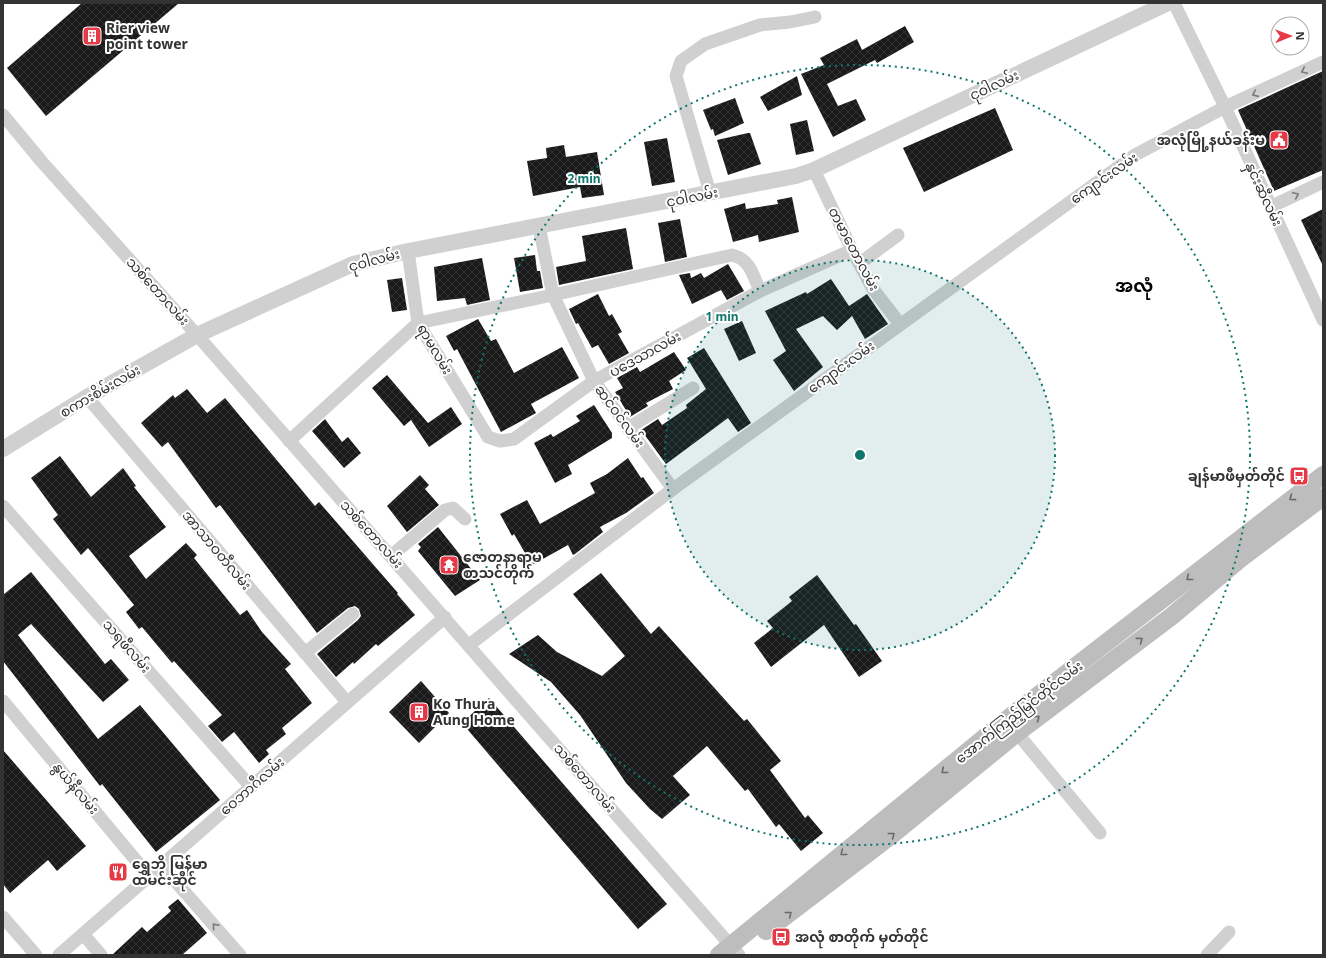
<svg xmlns="http://www.w3.org/2000/svg" width="1326" height="958" font-family="'Noto Sans','Noto Sans Myanmar',sans-serif">
	<style>
		.building { fill: url(#building-cross-hatch) }
		.lines { fill: none; stroke-linecap: round; stroke-linejoin: round }
		.minor { stroke: #d0d0d0; stroke-width: 13 }
		.tertiary { stroke: #d0d0d0; stroke-width: 16 }
		.secondary { stroke: #bdbdbd; stroke-width: 18 }
		.oneway { stroke: #7a7a7a }
		.oneway2 { stroke: #6a6a6a }
		.ring { fill: none; stroke: #0f766e; stroke-width: 2; stroke-dasharray: 2 4 }
		.labels { text-anchor: middle; stroke-width: 4; stroke-linejoin: round; paint-order: stroke }
		.poi-label { font-size: 14px; font-weight: bold; fill: #333; stroke: #fff; text-anchor: start }
		.street-label { font-size: 14px; fill: #333; stroke: #fff }
		.district-label { font-size: 18px; font-weight: bold; fill: #000; stroke: #fff }
		.centre { fill: #0f766e; stroke: #fff; stroke-width: 2 }
		.ring-label { font-size: 12px; text-anchor: middle; font-weight: bold; fill: #0f766e; stroke: #fff; stroke-width: 4; stroke-linejoin: round; paint-order: stroke }
	</style>
	<defs>
		<pattern id="building-cross-hatch" width="8" height="8" patternUnits="userSpaceOnUse"><rect width="8" height="8" fill="#1a1a1a"/><path d="M0 0l8 8M0 8l8-8" fill="none" stroke="#333"/></pattern>
	</defs>
	<rect width="100%" height="100%" fill="#fff"/>
	<!-- building -->
	<g class="building">
		<path d="M82,3H179L46,116L7,68Z"/>
		<path d="M905,26L914,42L877,63L875,60L827,84L838,106L856,99L866,120L833,137L801,74L824,65L820,58L857,39L862,50Z"/>
		<path d="M1323,71V170L1274,191L1238,110Z"/>
		<path d="M797,76L802,95L768,111L760,97Z"/>
		<path d="M735,98L744,123L715,136L713,129L711,130L703,110Z"/>
		<path d="M995,108L1013,150L924,192L903,148Z"/>
		<path d="M807,120L814,151L796,155L790,124Z"/>
		<path d="M748,133H750L761,164L728,175L717,140Z"/>
		<path d="M667,138L675,182L652,186L644,142Z"/>
		<path d="M564,145L566,157L597,152L604,195L582,198L580,187L533,196L527,161L547,158L546,148Z"/>
		<path d="M792,197L799,232L759,242L758,235L733,242L724,209L745,203L746,209L778,204L777,200Z"/>
		<path d="M1323,209V266L1301,220Z"/>
		<path d="M680,219L687,257L665,262L658,223Z"/>
		<path d="M626,228L633,269L559,285L556,267L586,261L582,236Z"/>
		<path d="M535,255L537,271H540L543,288L520,292L514,258Z"/>
		<path d="M482,258L490,300L467,305L465,298L437,301L434,267Z"/>
		<path d="M728,264L744,291L727,300L721,290L692,304L679,275L690,273L691,278L701,273L704,278Z"/>
		<path d="M402,278L407,310L392,312L387,280Z"/>
		<path d="M831,279L849,306L867,294L888,324L865,339L852,316L837,330L823,316L796,329L823,367L794,391L773,360L786,351L765,311L806,292L807,294Z"/>
		<path d="M598,294L609,316L612,314L622,332L618,334L629,353L609,364L598,345L592,348L578,323L576,324L569,309Z"/>
		<path d="M478,319L491,341L496,339L514,373L562,347L579,378L531,404L536,413L501,432L457,349L454,351L446,336Z"/>
		<path d="M742,321L756,353L739,361L724,329Z"/>
		<path d="M704,348L751,423L738,432L728,418L666,464L641,430L658,419L662,425L687,408L686,405L706,389L687,358Z"/>
		<path d="M674,352L686,370L669,381L673,389L646,403L648,406L630,417L615,392L623,388L617,378L637,367L640,372Z"/>
		<path d="M387,375L428,423L451,407L462,424L429,447L411,420L404,426L372,388Z"/>
		<path d="M187,389L207,413L225,398L315,506L319,502L398,593L397,594L415,615L378,646L376,644L354,664L353,662L336,677L317,654L358,620L361,616L359,609L355,606L348,608L317,633L220,505L216,508L168,442L162,447L141,423L173,395L175,398Z"/>
		<path d="M594,405L612,433V438L568,465L572,474L555,483L534,443L551,434L553,437L580,421L576,416Z"/>
		<path d="M325,419L342,442L348,437L361,453L344,468L312,431Z"/>
		<path d="M60,456L91,497L123,468L136,486L134,487L166,527L129,556L146,579L186,543L197,555L194,558L240,615L247,610L262,632L291,664L285,669L312,703L282,728L286,734L266,750L269,754L259,763L234,732L222,742L208,726L222,715L174,661L172,663L142,627L139,629L126,612L134,605L88,548L81,555L53,519L58,515L31,478Z"/>
		<path d="M628,458L641,478L643,477L654,493L626,513L600,527L603,532L575,554L573,555L568,545L532,565L514,534L512,536L500,514L527,500L540,524L595,493L590,483L607,474Z"/>
		<path d="M420,475L429,485L425,489L439,505L407,532L387,506Z"/>
		<path d="M438,527L480,580L455,596L418,551L421,547L418,544Z"/>
		<path d="M31,572L105,664L111,659L129,680L103,702L31,624L18,635L98,739L140,705L220,800L156,852L102,784L100,786L3,661V595Z"/>
		<path d="M601,573L651,634L659,626L744,721L747,719L781,761L770,770L805,818L808,815L823,833L801,851L779,824L776,827L748,789L745,791L707,746L673,776L690,795L662,819L650,809L626,783L580,715L551,682L509,654L538,635L557,652L602,676L625,656L573,594Z"/>
		<path d="M817,575L854,625L856,624L882,661L859,677L824,625L771,667L754,643L773,628L767,621L792,601L789,597Z"/>
		<path d="M421,681L449,713L419,743L389,712Z"/>
		<path d="M489,698L667,904L638,929L462,723Z"/>
		<path d="M3,750L86,846L57,871L48,860L10,893L3,884Z"/>
		<path d="M178,899L207,933L182,955H112L142,927L147,932L171,911L168,907Z"/>
	</g>
	<g class="lines">
		<!-- minor -->
		<g class="minor">
			<path d="M1174,3L1225,107L1323,320"/>
			<path d="M3,115L42,162L197,335L739,955"/>
			<path d="M814,170L852,250L873,289L900,324"/>
			<path d="M710,193L676,76L681,61L705,44L760,25L790,22L815,17"/>
			<path d="M1270,207L1323,182"/>
			<path d="M539,226L553,295L594,381L673,489"/>
			<path d="M408,251L418,323L488,437L500,441L514,439L594,381L760,291L852,250"/>
			<path d="M860,263L898,235"/>
			<path d="M87,397L347,702"/>
			<path d="M628,428L693,388"/>
			<path d="M289,441L418,323L553,295L732,255C750,259 753,275 760,291"/>
			<path d="M3,506L251,787"/>
			<path d="M391,556L445,510L453,508L465,519"/>
			<path d="M469,645L673,489L1135,155L1225,107L1323,62"/>
			<path d="M305,653L353,614"/>
			<path d="M3,701L149,876"/>
			<path d="M1012,727L1100,833"/>
			<path d="M161,865L240,955"/>
			<path d="M3,917L36,955"/>
			<path d="M83,934L101,955"/>
			<path d="M59,955L445,617"/>
			<path d="M1207,955L1229,932"/>
		</g>
		<!-- tertiary -->
		<path class="tertiary" d="M3,449L87,397L197,335L353,264L408,251L796,176L814,170L1168,3"/>
		<!-- secondary -->
		<g class="secondary">
			<path d="M766,931L893,834L1017,733L1172,616L1240,559L1323,497"/>
			<path d="M719,955L1006,720L1323,475"/>
		</g>
	</g>
	<!-- one-way arrows -->
	<defs><path id="oneway-chevron" d="M-2-3.5L2.5 0L-2 3.5" fill="none" stroke-width="1.6" stroke-linecap="round" stroke-linejoin="round"/></defs>
	<g class="oneway">
		<use href="#oneway-chevron" transform="translate(1304 71) rotate(155)"/>
		<use href="#oneway-chevron" transform="translate(1255 94) rotate(156)"/>
		<use href="#oneway-chevron" transform="translate(1296 195) rotate(-25)"/>
		<use href="#oneway-chevron" transform="translate(215 926) rotate(-131)"/>
	</g>
	<g class="oneway2">
		<use href="#oneway-chevron" transform="translate(1292 498) rotate(143)"/>
		<use href="#oneway-chevron" transform="translate(1189 578) rotate(141)"/>
		<use href="#oneway-chevron" transform="translate(1140 640) rotate(-37)"/>
		<use href="#oneway-chevron" transform="translate(1037 718) rotate(-37)"/>
		<use href="#oneway-chevron" transform="translate(944 771) rotate(141)"/>
		<use href="#oneway-chevron" transform="translate(892 835) rotate(-38)"/>
		<use href="#oneway-chevron" transform="translate(843 853) rotate(141)"/>
		<use href="#oneway-chevron" transform="translate(789 914) rotate(-38)"/>
	</g>
	<!-- distance rings -->
	<circle cx="860" cy="455" r="195" fill="#0f766e" fill-opacity=".12"/>
	<g class="ring">
		<circle cx="860" cy="455" r="195"/>
		<circle cx="860" cy="455" r="390"/>
	</g>
	<!-- icons -->
	<defs>
		<g id="building-square" transform="scale(1)"><rect x="-9" y="-9" width="18" height="18" rx="4" fill="#e63946" stroke="#fff"/><path d="M-4-6H4V6H1V3H-1V6H-4ZM-2.5-4.3h1.7v1.8h-1.7ZM.8-4.3h1.7v1.8H.8ZM-2.5-1h1.7V.8h-1.7ZM.8-1h1.7V.8H.8Z" fill="#fff"/></g>
		<g id="civic-square" transform="scale(1)"><rect x="-9" y="-9" width="18" height="18" rx="4" fill="#e63946" stroke="#fff"/><path d="M-.6-6.5H3V-4.5H.6V-3L4-1V1h2V6H-6V1h2V-1L-.6-3ZM-1.2 2.5V6h2.4V2.5Z" fill="#fff"/></g>
		<g id="bus-square" transform="scale(1)"><rect x="-9" y="-9" width="18" height="18" rx="4" fill="#e63946" stroke="#fff"/><path d="M-5-6H5V4H4V6H2V4H-2V6H-4V4H-5ZM-3.5-4V0h7V-4ZM-3.5 1.2v1.5H-2V1.2ZM2 1.2v1.5H3.5V1.2Z" fill="#fff"/></g>
		<g id="temple-square" transform="scale(1)"><rect x="-9" y="-9" width="18" height="18" rx="4" fill="#e63946" stroke="#fff"/><path d="M0-6L5-2H3V0L6.5 2.5H4V6H1.5V3h-3V6H-4V2.5H-6.5L-3 0V-2H-5Z" fill="#fff"/></g>
		<g id="restaurant-square" transform="scale(1)"><rect x="-9" y="-9" width="18" height="18" rx="4" fill="#e63946" stroke="#fff"/><path d="M-5-6h1v4h1v-4h1v4h1v-4h1v5L-1.5 .5V6h-2V.5L-5-1ZM5-6V6H3V1.5H1.5Q1.5-4 5-6Z" fill="#fff"/></g>
	</defs>
	<g fill-rule="evenodd">
		<use href="#building-square" x="92" y="36"/>
		<use href="#civic-square" x="1279" y="140"/>
		<use href="#bus-square" x="1299" y="476"/>
		<use href="#temple-square" x="449" y="565"/>
		<use href="#building-square" x="419" y="712"/>
		<use href="#restaurant-square" x="118" y="872"/>
		<use href="#bus-square" x="781" y="937"/>
	</g>
	<g class="labels">
		<!-- poi labels -->
		<g class="poi-label">
			<text x="106" y="33">Rier view<tspan x="106" dy="16">point tower</tspan></text>
			<text x="1265" y="145" text-anchor="end">အလုံမြို့နယ်ခန်းမ</text>
			<text x="1285" y="481" text-anchor="end">ချန်မာဖီမှတ်တိုင်</text>
			<text x="463" y="562">ဇောတနာရာမ<tspan x="463" dy="16">စာသင်တိုက်</tspan></text>
			<text x="433" y="709">Ko Thura<tspan x="433" dy="16">Aung Home</tspan></text>
			<text x="132" y="869">ရွှေဘို မြန်မာ<tspan x="132" dy="16">ထမင်းဆိုင်</tspan></text>
			<text x="795" y="942">အလုံ စာတိုက် မှတ်တိုင်</text>
		</g>
		<!-- street labels -->
		<g class="street-label">
			<text transform="translate(994 85) rotate(-25)" y="5">ငုဝါလမ်း</text>
			<text transform="translate(1104 178) rotate(-35)" y="5">ကျောင်းလမ်း</text>
			<text transform="translate(1264 194) rotate(65)" y="5">နှင်းဆီလမ်း</text>
			<text transform="translate(692 197) rotate(-11)" y="5">ငုဝါလမ်း</text>
			<text transform="translate(854 249) rotate(62)" y="5">တမာတောလမ်း</text>
			<text transform="translate(374 260) rotate(-15)" y="5">ငုဝါလမ်း</text>
			<text transform="translate(158 291) rotate(48)" y="5">သစ်တောလမ်း</text>
			<text transform="translate(435 349) rotate(60)" y="5">ရာမလမ်း</text>
			<text transform="translate(645 354) rotate(-29)" y="5">ပဒေသာလမ်း</text>
			<text transform="translate(841 367) rotate(-36)" y="5">ကျောင်းလမ်း</text>
			<text transform="translate(100 391) rotate(-30)" y="5">စကားစိမ်းလမ်း</text>
			<text transform="translate(620 416) rotate(54)" y="5">ဆင်ဝင်လမ်း</text>
			<text transform="translate(372 534) rotate(48)" y="5">သစ်တောလမ်း</text>
			<text transform="translate(217 550) rotate(50)" y="5">အာသာဝတီလမ်း</text>
			<text transform="translate(127 646) rotate(49)" y="5">သရဖီလမ်း</text>
			<text transform="translate(1019 712) rotate(-38)" y="5">အောက်ကြည့်မြင်တိုင်လမ်း</text>
			<text transform="translate(585 778) rotate(49)" y="5">သစ်တောလမ်း</text>
			<text transform="translate(252 786) rotate(-41)" y="5">ဝေဘာဂီလမ်း</text>
			<text transform="translate(76 788) rotate(50)" y="5">နွယ်နီလမ်း</text>
		</g>
		<!-- district labels -->
		<g class="district-label">
			<text x="1134" y="292">အလုံ</text>
		</g>
	</g>
	<circle cx="860" cy="455" r="6" class="centre"/>
	<g class="ring-label">
		<text x="584" y="183">2 min</text>
		<text x="722" y="321">1 min</text>
	</g>
	<!-- border -->
	<rect width="1326" height="958" fill="none" stroke="#333333" stroke-width="8"/>
	<!-- north arrow -->
	<g transform="translate(1290 36) rotate(89)"><circle r="19" fill="#ffffff" stroke="#adadad"/>
	<path d="M0-3L7 15L0 10L-7 15Z" fill="#e63946"/>
	<text y="-6" font-size="11" font-weight="bold" text-anchor="middle" fill="#333333">N</text>
	</g>
</svg>
